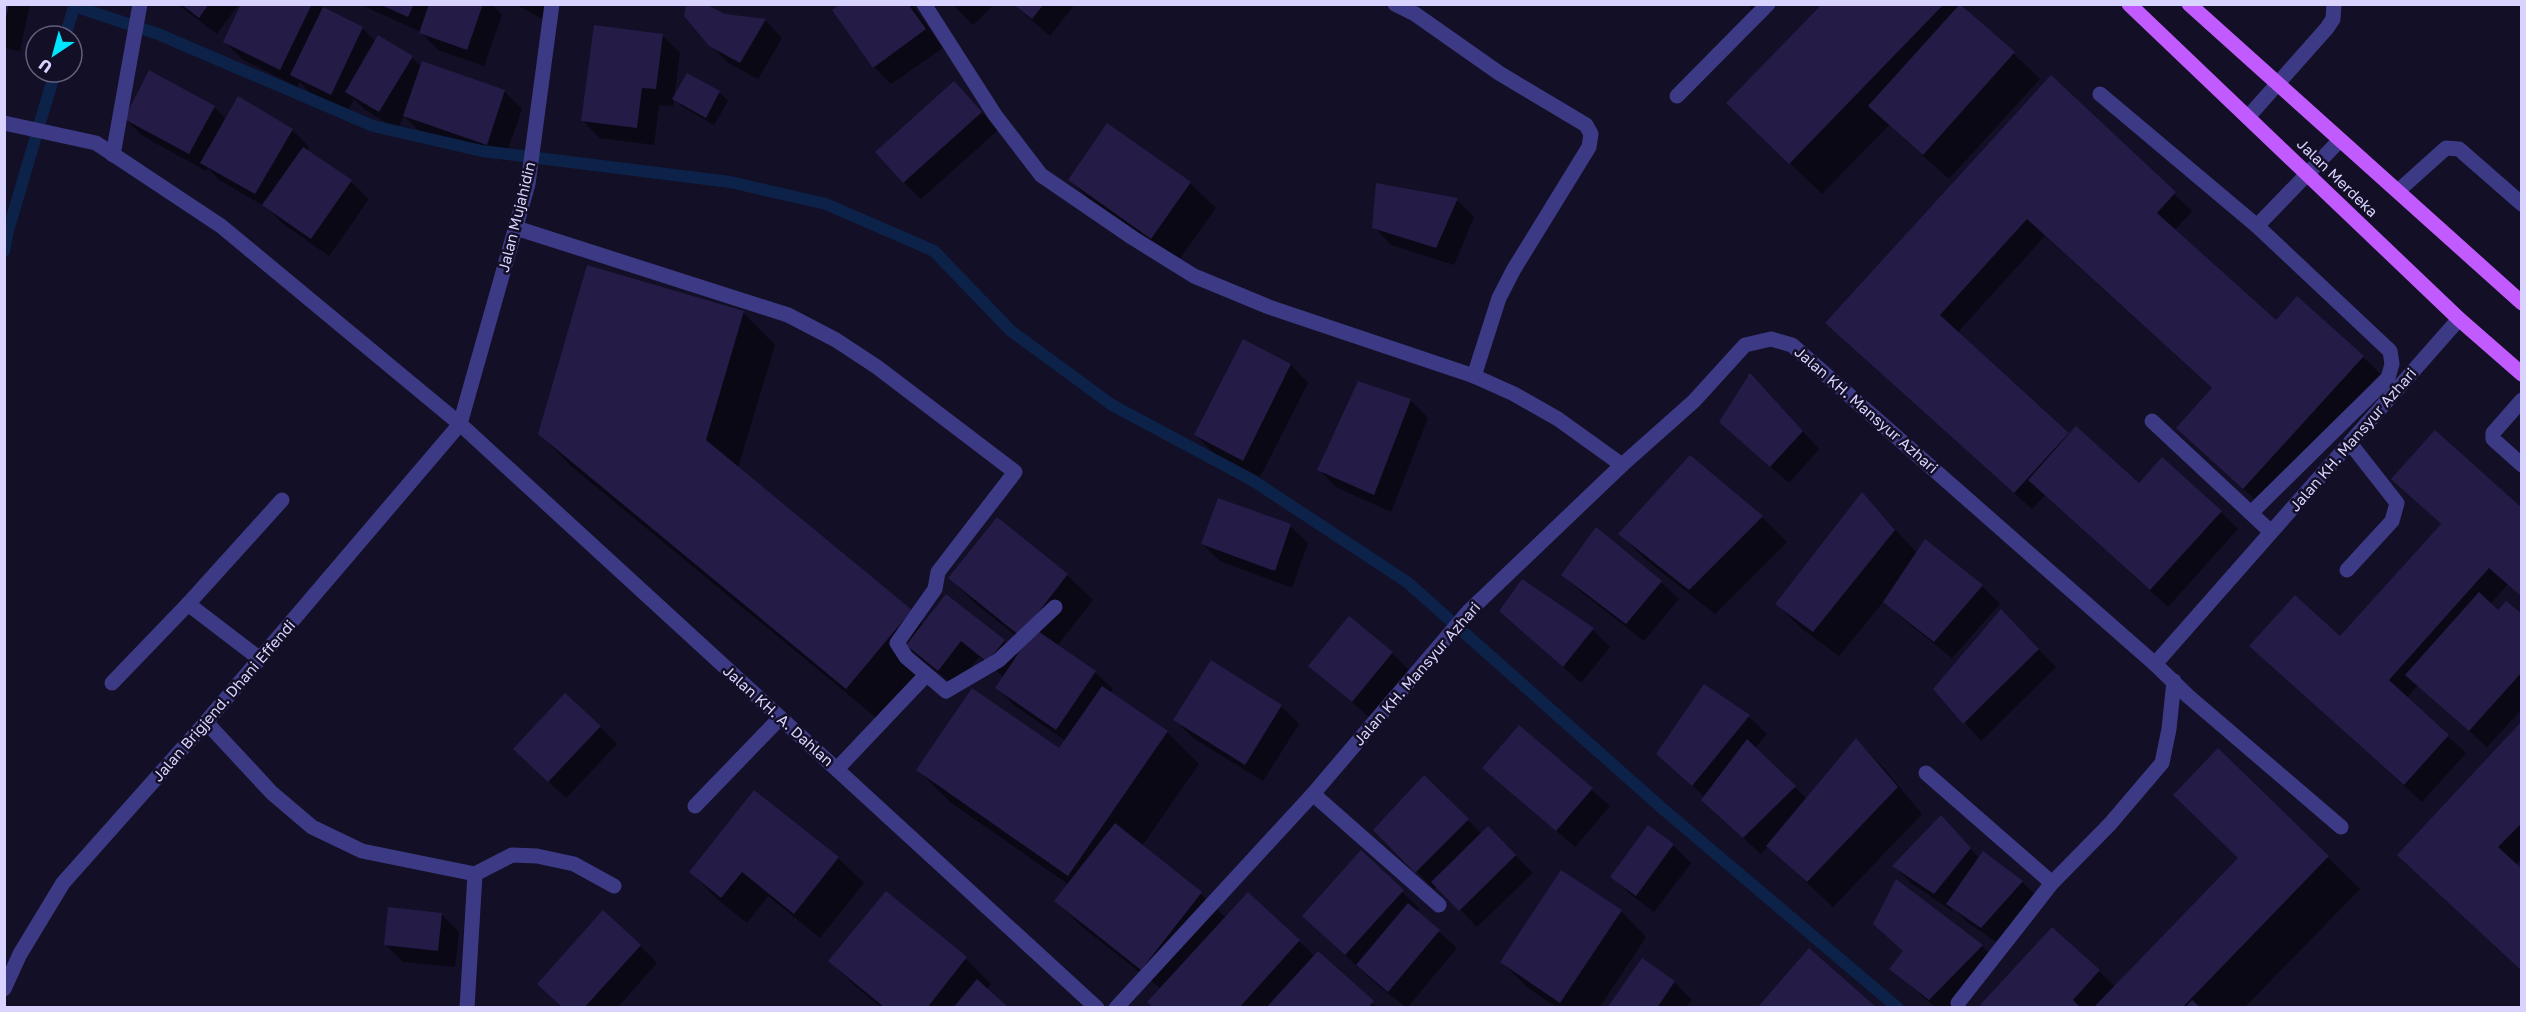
<svg xmlns="http://www.w3.org/2000/svg" width="2526" height="1012" font-family="'Golos Text',sans-serif">
	<style>
		.shadow { fill: #0007 }
		.lines { fill: none; stroke-linecap: round; stroke-linejoin: round }
		.stream { stroke: #0c2248; stroke-width: 12 }
		.building { fill: #241b47 }
		.service { stroke: #3d3a85; stroke-width: 15 }
		.minor { stroke: #3d3a85; stroke-width: 15 }
		.tertiary { stroke: #3d3a85; stroke-width: 15 }
		.primary { stroke: #c25bff; stroke-width: 15 }
		.labels { text-anchor: middle; stroke-width: 5; stroke-linejoin: round; paint-order: stroke }
		.street-label { font-size: 15px; fill: #d9d4ff; stroke: #130f26 }
	</style>
	<rect width="100%" height="100%" fill="#130f26"/>
	<!-- shadow -->
	<g class="shadow">
		<path d="M4,4H30L20,51L4,48Z"/>
		<path d="M177,4H239L217,34Z"/>
		<path d="M243,4H319L324,9L362,28L376,42L412,57L421,67L504,91L522,109L504,161L422,134L404,116L397,129L364,109L354,99L348,111L309,92L300,82L297,87L242,59L225,42Z"/>
		<path d="M359,4H492L502,15L484,66L438,50L421,32Z"/>
		<path d="M515,4H550L548,22Z"/>
		<path d="M688,4H703L725,15L765,20L782,38L758,79L728,63L710,44L685,16Z"/>
		<path d="M843,4H912L943,48L891,84L874,67Z"/>
		<path d="M952,4H994L973,25Z"/>
		<path d="M1013,4H1075L1050,36Z"/>
		<path d="M1746,4H1778L1762,19Z"/>
		<path d="M1824,4H1961L2040,79L1949,179L1889,125L1822,194L1760,134Z"/>
		<path d="M663,36L680,53L673,106L659,105L654,145L600,138L583,121Z"/>
		<path d="M2051,77L2192,211L2174,231L2276,322L2363,357L2380,374L2261,505L2178,428L2213,389L2045,236L1957,333L2070,435L2139,485L2221,512L2238,529L2168,607L2045,495L2032,509L1844,340Z"/>
		<path d="M719,92L728,101L714,125L683,107L674,99Z"/>
		<path d="M971,100L998,130L921,199L904,182Z"/>
		<path d="M214,107L226,119L292,130L309,147L307,151L351,182L369,199L329,256L282,223L266,207L219,180L208,168L206,171L143,136L125,119Z"/>
		<path d="M1108,125L1190,183L1216,208L1177,263L1095,205L1070,180Z"/>
		<path d="M1457,200L1474,217L1454,265L1391,245L1374,227Z"/>
		<path d="M743,313L775,345L738,468L924,625L1004,641L1018,656L1026,644L975,603L950,578L997,519L1067,575L1093,600L1057,646L1095,672L1113,689L1110,693L1167,732L1199,764L1142,846L1201,894L1226,918L1299,941L1315,957L1378,1008H1155L1161,989L1081,926L1056,901L1069,885L950,802L918,770L1059,750L1066,741L1014,705L997,688L1004,677L979,657L956,687L926,663L879,720L571,466L539,433Z"/>
		<path d="M1244,341L1291,365L1308,383L1260,477L1213,453L1196,435Z"/>
		<path d="M1358,383L1411,401L1428,418L1391,512L1336,487L1319,470Z"/>
		<path d="M1767,392L1819,449L1789,483L1739,439Z"/>
		<path d="M1690,457L1762,517L1787,542L1715,614L1645,559L1620,534Z"/>
		<path d="M2393,479L2522,510V597L2508,584L2490,604L2498,612L2522,616V709L2487,747L2418,685L2406,698L2466,753L2422,802L2269,663L2340,638L2442,525Z"/>
		<path d="M1862,494L1917,553L1925,541L1982,586L2000,604L1952,658L1903,619L1884,601L1839,656L1802,629L1777,604Z"/>
		<path d="M1290,526L1308,543L1292,588L1220,561L1202,544Z"/>
		<path d="M1563,575L1661,582L1679,599L1644,641L1581,592Z"/>
		<path d="M1501,611L1593,630L1610,647L1581,683Z"/>
		<path d="M2001,612L2056,667L1981,741L1935,689Z"/>
		<path d="M1392,653L1409,670L1370,718L1310,665Z"/>
		<path d="M1211,662L1281,706L1299,724L1263,781L1193,738L1175,720Z"/>
		<path d="M1705,686L1749,717L1767,734L1755,748L1807,799L1856,740L1881,765L1922,814L1833,907L1768,847L1761,854L1720,817L1705,797L1658,754Z"/>
		<path d="M2522,723V858L2515,865L2416,872Z"/>
		<path d="M600,727L617,744L566,798L532,766Z"/>
		<path d="M1519,727L1610,806L1575,847L1484,768Z"/>
		<path d="M2218,750L2360,889L2244,1008H1985L2099,971L2115,987L2240,859Z"/>
		<path d="M1424,777L1482,834L1488,828L1533,873L1477,927L1437,886L1434,889L1375,830Z"/>
		<path d="M755,792L838,858L864,883L820,938L768,896L747,923L716,898L691,872Z"/>
		<path d="M1648,827L1673,845L1691,863L1654,912L1630,894L1612,876Z"/>
		<path d="M1958,835L1979,858L1983,853L2022,882L2040,899L1999,944L1966,921L1953,908L1952,911L1911,883L1894,866Z"/>
		<path d="M1361,853L1420,909L1417,912L1457,948L1407,1008L1375,983L1321,933Z"/>
		<path d="M1562,872L1621,911L1646,937L1599,1008H1557L1527,987L1502,962Z"/>
		<path d="M886,893L966,959L991,984L987,989L1007,1008H882L855,986L830,961Z"/>
		<path d="M441,914L459,932L455,967L403,962L386,945Z"/>
		<path d="M1875,924L1982,946L1999,963L1956,1008H1936L1891,969L1904,952Z"/>
		<path d="M640,946L657,963L617,1008H563Z"/>
		<path d="M1674,982L1692,1000L1686,1008H1609Z"/>
	</g>
	<g class="lines">
		<!-- stream -->
		<g class="stream">
			<path d="M74,6L158,34L373,126L482,151L730,182L826,204L934,251L1011,331L1112,405L1252,480L1407,582L1663,809L1898,1008"/>
			<path d="M65,36L75,4"/>
			<path d="M4,251L8,231L55,72"/>
		</g>
	</g>
	<!-- building -->
	<g class="building">
		<path d="M4,4H9L5,21H4Z"/>
		<path d="M181,4H209L199,18Z"/>
		<path d="M241,4H312L280,70L223,42Z"/>
		<path d="M379,4H414L408,17Z"/>
		<path d="M429,4H483L467,50L419,33Z"/>
		<path d="M840,4H908L926,29L873,68L832,10Z"/>
		<path d="M1013,4H1044L1032,19Z"/>
		<path d="M1822,4H1944L1789,164L1726,103Z"/>
		<path d="M1960,4L2015,52L1923,155L1868,106Z"/>
		<path d="M686,5H707L725,14L766,19L740,63L709,46L684,16Z"/>
		<path d="M323,7L363,27L331,95L290,75Z"/>
		<path d="M594,25L663,34L656,89L642,88L637,128L581,121Z"/>
		<path d="M378,35L413,56L379,112L345,92Z"/>
		<path d="M422,61L505,90L487,145L403,116Z"/>
		<path d="M149,70L215,106L189,154L124,119Z"/>
		<path d="M687,73L720,91L706,118L672,99Z"/>
		<path d="M2051,75L2176,192L2157,213L2276,320L2297,296L2364,356L2243,489L2176,428L2212,388L2027,219L1940,315L2069,433L2014,493L1825,323Z"/>
		<path d="M954,81L982,112L903,183L875,152Z"/>
		<path d="M238,96L293,129L255,194L200,163Z"/>
		<path d="M1107,123L1191,182L1151,239L1068,180Z"/>
		<path d="M303,147L352,180L311,239L262,205Z"/>
		<path d="M1376,183L1458,198L1436,248L1372,228Z"/>
		<path d="M587,265L744,311L706,440L912,610L846,689L538,434Z"/>
		<path d="M1243,339L1291,364L1243,461L1194,435Z"/>
		<path d="M1750,373L1803,431L1770,467L1719,422Z"/>
		<path d="M1358,381L1411,399L1374,495L1317,470Z"/>
		<path d="M2076,426L2139,483L2162,457L2222,511L2150,590L2028,480Z"/>
		<path d="M2435,430L2522,508V597L2489,568L2389,680L2449,735L2404,785L2249,646L2295,595L2340,636L2441,524L2391,479Z"/>
		<path d="M1690,455L1763,516L1689,590L1618,534Z"/>
		<path d="M1862,492L1895,530L1813,632L1775,604Z"/>
		<path d="M1218,498L1291,524L1275,571L1201,544Z"/>
		<path d="M997,517L1068,574L1020,636L948,578Z"/>
		<path d="M1596,527L1662,581L1626,624L1561,575Z"/>
		<path d="M1925,539L1983,585L1934,642L1883,602Z"/>
		<path d="M1522,579L1594,628L1563,667L1499,611Z"/>
		<path d="M2479,592L2498,610L2506,601L2522,614V672L2469,731L2405,675Z"/>
		<path d="M946,594L1005,640L987,662L961,641L938,671L906,645Z"/>
		<path d="M2001,609L2039,649L1963,724L1933,689Z"/>
		<path d="M1349,616L1393,652L1352,702L1308,666Z"/>
		<path d="M1035,629L1096,671L1056,730L995,688Z"/>
		<path d="M1211,660L1282,705L1245,765L1173,720Z"/>
		<path d="M1704,684L1750,715L1692,786L1656,754Z"/>
		<path d="M1102,686L1168,731L1068,876L916,770L972,688L1059,748Z"/>
		<path d="M565,693L601,726L548,782L513,749Z"/>
		<path d="M2522,721V823L2498,847L2522,869V971L2397,855Z"/>
		<path d="M1519,725L1593,788L1556,831L1482,768Z"/>
		<path d="M1856,738L1898,787L1807,882L1766,846Z"/>
		<path d="M1747,739L1796,786L1743,838L1701,800Z"/>
		<path d="M2218,748L2329,856L2182,1008H2093L2238,858L2173,795Z"/>
		<path d="M1424,775L1469,819L1415,873L1373,830Z"/>
		<path d="M754,790L839,857L794,914L742,872L721,898L689,872Z"/>
		<path d="M1941,815L1971,848L1934,894L1892,866Z"/>
		<path d="M1115,823L1202,892L1141,970L1054,901Z"/>
		<path d="M1648,825L1674,844L1636,896L1610,877Z"/>
		<path d="M1488,826L1516,855L1459,911L1431,882Z"/>
		<path d="M1361,850L1404,890L1345,955L1302,916Z"/>
		<path d="M1983,851L2023,881L1981,928L1946,904Z"/>
		<path d="M1561,870L1622,910L1560,1003L1500,962Z"/>
		<path d="M1896,879L1983,945L1929,1000L1889,969L1903,951L1873,924Z"/>
		<path d="M886,891L967,957L927,1008H885L828,961Z"/>
		<path d="M1248,892L1300,940L1239,1008H1154L1147,1002Z"/>
		<path d="M1408,903L1440,930L1388,992L1356,965Z"/>
		<path d="M388,907L442,913L438,951L384,945Z"/>
		<path d="M603,910L641,945L584,1008H563L537,984Z"/>
		<path d="M2052,927L2100,970L2073,1000L2081,1008H1983L1980,1005Z"/>
		<path d="M1809,948L1877,1008H1757Z"/>
		<path d="M1318,951L1374,1001L1368,1008H1266Z"/>
		<path d="M1642,958L1675,981L1657,1008H1607Z"/>
		<path d="M977,979L1009,1008H953Z"/>
		<path d="M2192,1000L2201,1008H2185Z"/>
	</g>
	<g class="lines">
		<!-- service -->
		<g class="service">
			<path d="M2100,94L2257,226L2390,351L2392,364L2388,378L2251,513"/>
			<path d="M1677,96L1768,4"/>
			<path d="M2248,117L2327,28L2333,19L2334,4"/>
			<path d="M2398,191L2446,148L2459,149L2522,204"/>
			<path d="M2257,226L2340,140"/>
			<path d="M2522,400L2493,433V439L2522,465"/>
			<path d="M2152,421L2271,532"/>
			<path d="M460,424L528,184L552,4"/>
			<path d="M2347,570L2392,521L2397,503L2350,443"/>
			<path d="M260,659L188,604L282,500"/>
			<path d="M112,683L188,604"/>
			<path d="M695,806L780,718"/>
		</g>
		<!-- minor -->
		<g class="minor">
			<path d="M924,4L995,115L1041,175L1133,238L1194,276L1269,307L1474,376L1514,394L1558,419L1622,465"/>
			<path d="M1395,4L1415,14L1499,73L1586,125L1591,134L1589,147L1514,269L1499,298L1474,376"/>
			<path d="M113,155L140,4"/>
			<path d="M516,228L788,315L836,340L877,367L1015,472L938,572L935,589L897,643L906,657L946,691L999,660L1055,607"/>
			<path d="M2155,664L2188,696L2341,827"/>
			<path d="M206,722L272,793L312,827L362,851L475,874L512,855L537,856L574,864L614,886"/>
			<path d="M837,769L926,675"/>
			<path d="M1926,773L2052,883"/>
			<path d="M1313,794L1439,905"/>
			<path d="M1958,1003L2052,883L2110,824L2162,763L2169,729L2174,681"/>
			<path d="M467,1008L475,874"/>
			<path d="M1116,1008L1313,794L1468,612L1622,465L1694,401L1745,345L1771,339L1792,345L2155,664L2459,319"/>
		</g>
		<!-- tertiary -->
		<g class="tertiary">
			<path d="M4,123L96,143L221,226L460,424L1097,1008"/>
			<path d="M4,989L20,954L63,883L206,722L460,424"/>
		</g>
		<!-- primary -->
		<g class="primary">
			<path d="M2129,4L2459,319L2522,374"/>
			<path d="M2189,4L2522,303"/>
		</g>
	</g>
	<g class="labels">
		<!-- street labels -->
		<g class="street-label">
			<text transform="translate(2337 178) rotate(44)" y="5">Jalan Merdeka</text>
			<text transform="translate(517 217) rotate(-76)" y="5">Jalan Mujahidin</text>
			<text transform="translate(1866 410) rotate(41)" y="5">Jalan KH. Mansyur Azhari</text>
			<text transform="translate(2353 440) rotate(-49)" y="5">Jalan KH. Mansyur Azhari</text>
			<text transform="translate(1417 674) rotate(-49)" y="5">Jalan KH. Mansyur Azhari</text>
			<text transform="translate(224 701) rotate(-49)" y="5">Jalan Brigjend. Dhani Effendi</text>
			<text transform="translate(778 716) rotate(42)" y="5">Jalan KH. A. Dahlan</text>
		</g>
	</g>
	<!-- border -->
	<rect width="2526" height="1012" fill="none" stroke="#d9d4ff" stroke-width="12"/>
	<!-- north arrow -->
	<g transform="translate(54 54) rotate(216)"><circle r="28" fill="#130f26" stroke="#625e7d" stroke-width="1.5"/>
	<path d="M0-4.5L10 22L0 15L-10 22Z" fill="#00e5ff"/>
	<text y="-9" font-size="16" font-weight="bold" text-anchor="middle" fill="#d9d4ff">U</text>
	</g>
</svg>
